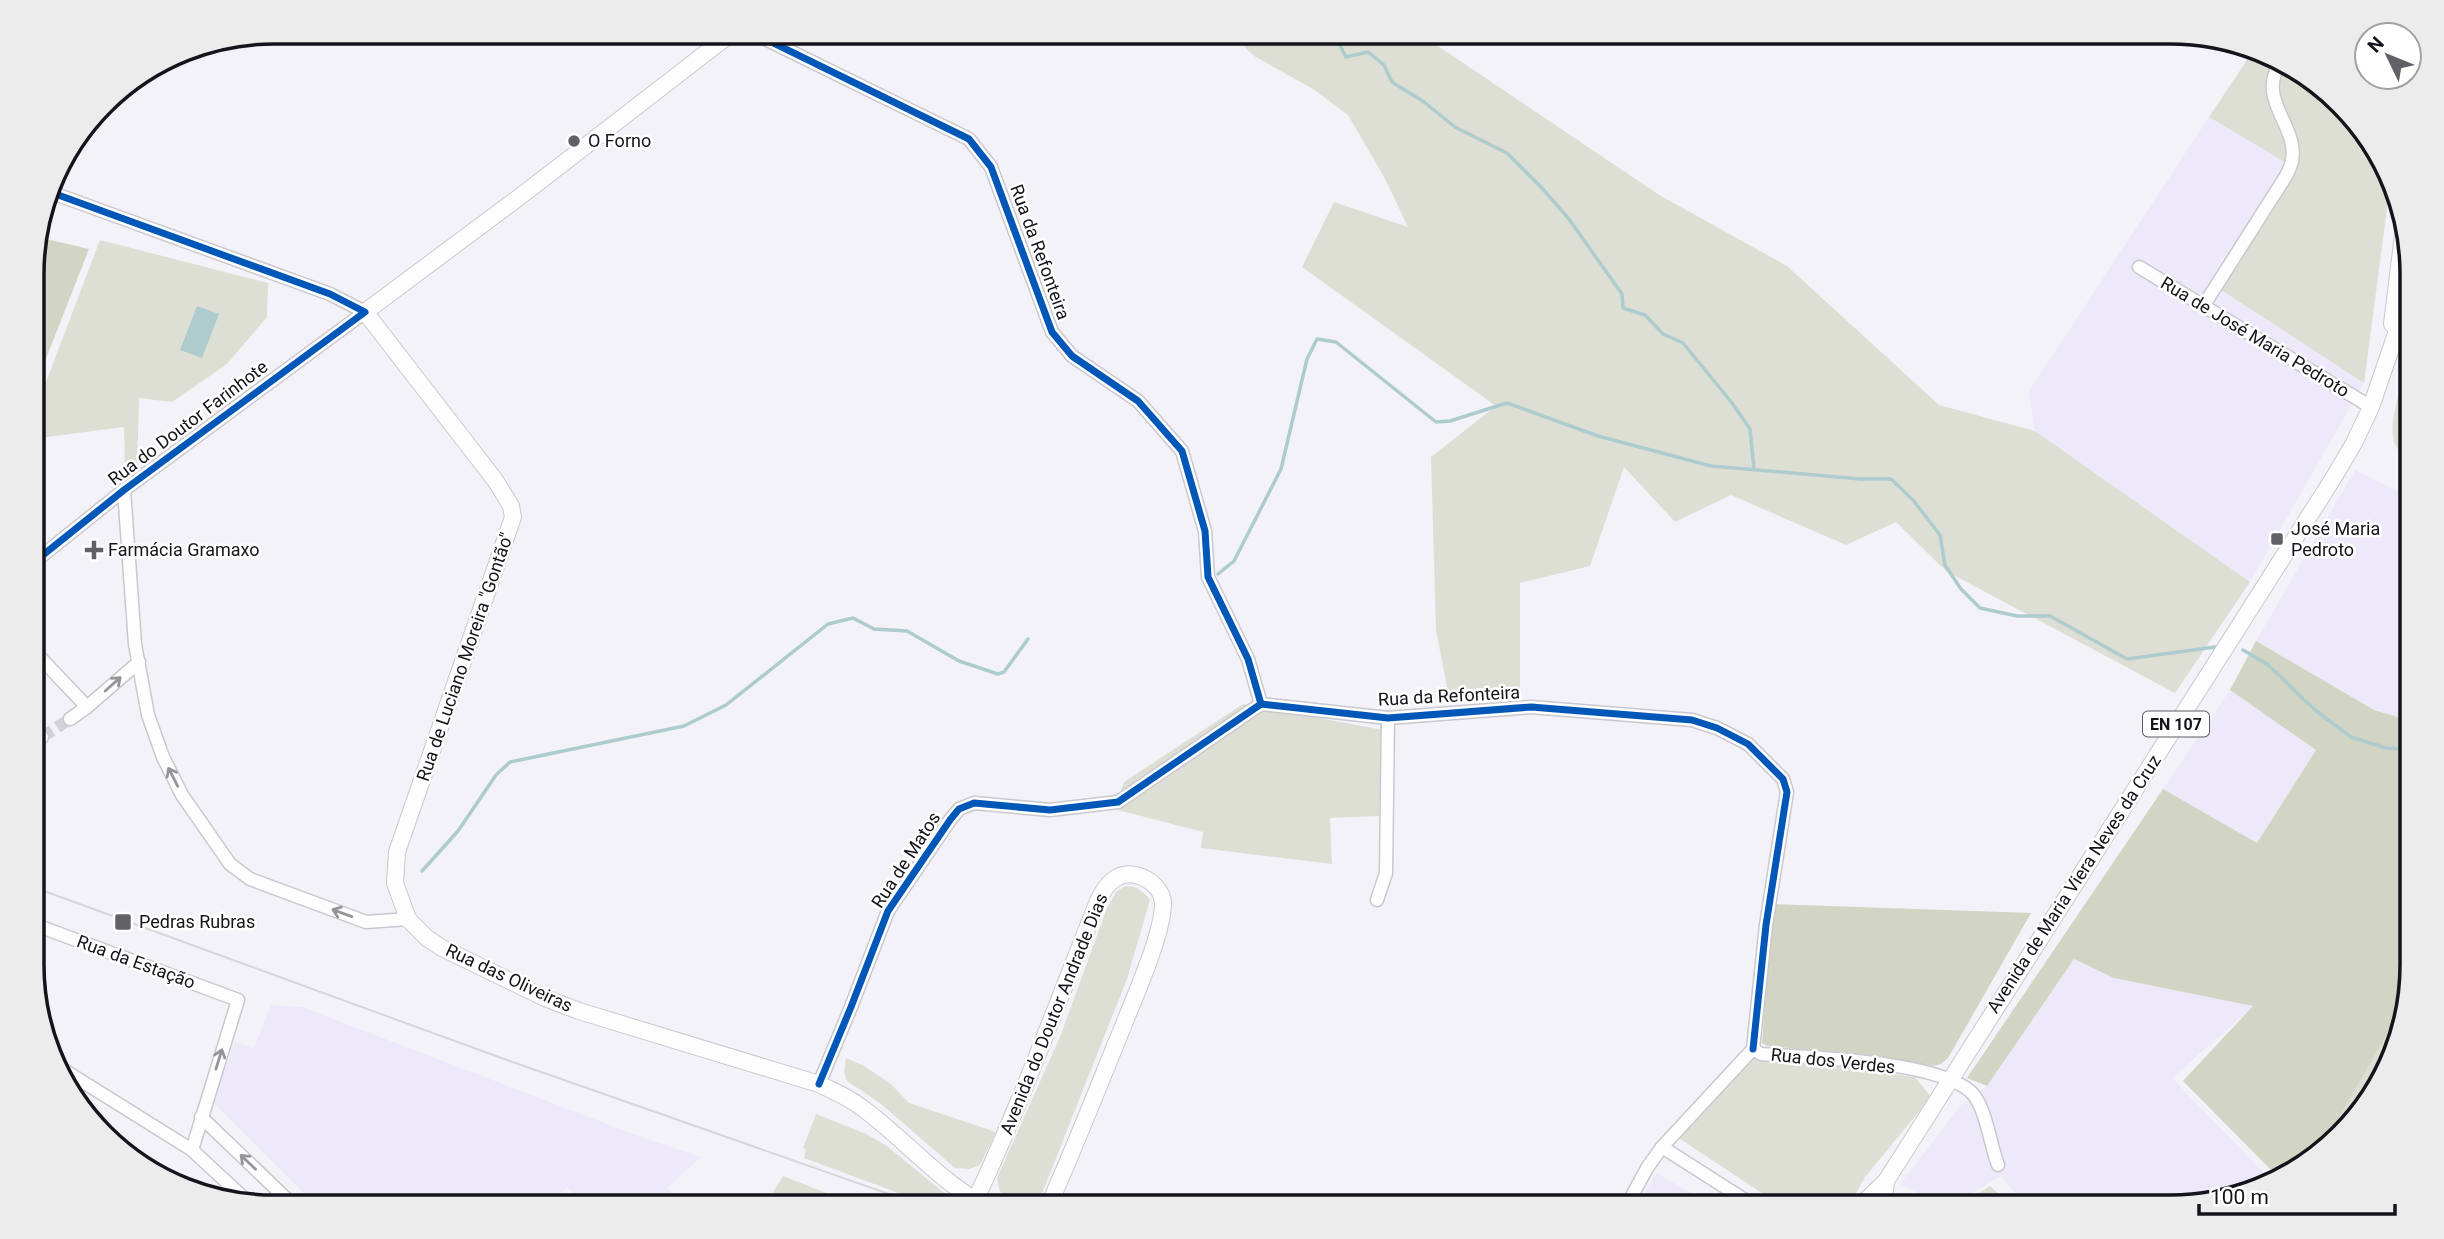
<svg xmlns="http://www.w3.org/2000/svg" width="2444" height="1239" font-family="Roboto,sans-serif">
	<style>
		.built { fill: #ede9fa }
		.green { fill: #dedfd4 }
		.forest { fill: #d2d4c4 }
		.water { fill: #aeccce }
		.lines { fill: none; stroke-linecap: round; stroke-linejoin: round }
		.stream { stroke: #aeccce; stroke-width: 3.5 }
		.minor-tunnel { stroke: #d2d1d7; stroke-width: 12; stroke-dasharray: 12 6; stroke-linecap: butt }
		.minor-casing { stroke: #c9c8cf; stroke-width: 15 }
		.major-casing { stroke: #c9c8cf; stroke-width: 18 }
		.minor { stroke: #fdfdfe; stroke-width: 12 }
		.major { stroke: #fdfdfe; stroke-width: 16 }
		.tram { stroke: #d7d7d9; stroke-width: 2 }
		.cycleway-casing { stroke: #fff; stroke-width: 11 }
		.cycleway { stroke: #0057b8; stroke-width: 7 }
		.oneway { stroke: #959498 }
		.poi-dot { fill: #636168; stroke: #fff; stroke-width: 2.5 }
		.labels { text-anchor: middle; stroke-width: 5; stroke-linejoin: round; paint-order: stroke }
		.shield { fill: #fff; stroke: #5b5a5f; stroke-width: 2 }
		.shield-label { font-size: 16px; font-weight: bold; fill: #15131b }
		.poi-label { font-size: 18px; fill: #15131b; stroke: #fff; text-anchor: start }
		.street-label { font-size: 18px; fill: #15131b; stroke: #fff }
		.rim { fill: none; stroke: #15131b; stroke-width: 3.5 }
	</style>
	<rect width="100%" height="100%" fill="#f3f2f8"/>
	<!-- built -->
	<g class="built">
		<path d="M2209,117L2286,163L2218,288L2364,383L2250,582L2035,431L2029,391Z"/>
		<path d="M2355,470L2411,498L2412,721L2374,710L2256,641Z"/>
		<path d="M2230,690L2316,750L2257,843L2163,789Z"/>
		<path d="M2074,959L2114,978L2254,1006L2172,1078L2270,1179L2185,1207H2100L2093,1200L2092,1207H2027L2001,1176L1949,1207H1946L1900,1184L1961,1105L1987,1086Z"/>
		<path d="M271,1005L302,1007L641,1137L701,1157L667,1188L673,1194L660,1207H588L567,1187L546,1207H318L213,1102L235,1042L254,1048Z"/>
		<path d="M1656,1173L1716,1207H1637Z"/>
	</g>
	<!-- green -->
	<g class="green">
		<path d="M1229,32H1417L1661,196L1787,266L1939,405L2035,431L2250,582L2175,693L1946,571L1896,522L1846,545L1731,495L1675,522L1624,467L1590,566L1520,583V694L1450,703L1436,630L1431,457L1496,406L1302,267L1334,202L1408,227L1384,177L1348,115L1313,89L1254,56Z"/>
		<path d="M2253,51L2277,56L2368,136L2389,194L2364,383L2218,288L2286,163L2209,117Z"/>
		<path d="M100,240L268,283L267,317L227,364L172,402L139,398L137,472L125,480L124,427L32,439V380L46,382Z"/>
		<path d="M2411,358V462C2406,458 2399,452 2396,446C2385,426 2404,378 2411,358Z"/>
		<path d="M1243,704L1383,730L1379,816L1330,818L1332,864L1201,848L1203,832L1114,809L1124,782Z"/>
		<path d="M1125,886C1137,886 1142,890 1150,900L1127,979L1041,1196L1031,1207C1011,1207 999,1199 997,1178L1060,1037L1107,908L1116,892Z"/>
		<path d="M2403,1007L2388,1072L2323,1145Z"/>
		<path d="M1749,1055L1915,1077L1931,1097L1865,1177L1850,1204L1835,1207H1783L1677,1137Z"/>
		<path d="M846,1058L864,1066L891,1084L909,1103L996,1132L980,1165L969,1169L955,1168L880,1103L847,1081L844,1072Z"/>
		<path d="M816,1114L866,1134L887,1146L961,1207H936L804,1158L806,1150L803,1148Z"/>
		<path d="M783,1176L862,1207H764Z"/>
		<path d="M1990,1186L2013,1207H1957Z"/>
	</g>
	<!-- forest -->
	<g class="forest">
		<path d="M38,237L89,249L40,374L32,373V258Z"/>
		<path d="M2256,641L2374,710L2412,721V965L2403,1007L2323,1145L2304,1167L2277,1176L2183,1081L2253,1006L2114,978L2074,959L1987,1086L1967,1078L2163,789L2257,843L2316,750L2230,690Z"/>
		<path d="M1773,904L2031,913L1948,1058L1941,1064L1933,1066L1865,1055L1767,1046L1762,1043Z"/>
	</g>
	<!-- water -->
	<path class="water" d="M197,306L219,314L202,358L180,350Z"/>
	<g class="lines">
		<!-- stream -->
		<g class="stream">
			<path d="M1320,32L1338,42L1346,57L1368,52L1384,65L1392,82L1424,102L1455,127L1507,153L1541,187L1569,219L1622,294L1623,308L1645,315L1663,334L1683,343L1732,403L1750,429L1754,469"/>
			<path d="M1218,574L1234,561L1281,469L1307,359L1317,339L1336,342L1436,422L1450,421L1507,403L1598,436L1711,466L1860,479H1891L1913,500L1940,535L1945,565L1961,589L1980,608L2017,616H2050L2127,659L2215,647"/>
			<path d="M2243,650L2267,664L2315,710L2351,737L2386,748L2412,750"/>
			<path d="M422,871L458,831L496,775L510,762L684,726L726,705L828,624L853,618L874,629L907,631L959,661L998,674L1004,672L1028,639"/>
		</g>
		<!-- minor-tunnel -->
		<path class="minor-tunnel" d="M42,737L70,719"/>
		<!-- minor casing -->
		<g class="minor-casing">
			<g id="minor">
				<path d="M751,32L969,139L991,167L1052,332L1072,356L1138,401L1182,451L1205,531L1208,577L1248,659L1261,704"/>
				<path d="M2139,267L2371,407"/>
				<path d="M2204,305L2286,176C2288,172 2291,166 2292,161C2299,124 2254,100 2282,60"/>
				<path d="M124,490L135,644L148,715L163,757L182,795L230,864L250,879L366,922L408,919"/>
				<path d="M33,563L124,490L365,312L330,294L50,192"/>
				<path d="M33,650L87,707"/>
				<path d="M1261,704L1388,718L1531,707L1692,720L1717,728L1748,744L1783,779L1787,792L1766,925L1753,1049"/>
				<path d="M70,719L87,707L139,662"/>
				<path d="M33,745L42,737"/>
				<path d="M1377,900L1386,873L1388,718"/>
				<path d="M33,924L238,1000L192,1150"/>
				<path d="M1753,1049L1761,1054C1811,1058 1932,1060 1970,1091C1986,1105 1990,1145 1998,1165"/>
				<path d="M64,1070L192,1150L247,1201"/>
				<path d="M819,1084L851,1007L888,911L950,820L959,809L974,803L1050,810L1118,802L1261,704"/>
				<path d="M201,1117L295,1207"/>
				<path d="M1662,1147L1756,1207"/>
				<path d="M564,1207H565"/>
				<path d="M1626,1207L1647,1168L1662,1147L1753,1049"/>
			</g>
		</g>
		<!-- major casing -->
		<g class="major-casing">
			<g id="major">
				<path d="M733,32L526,192L365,312L495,480L511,506L513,517L397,852L395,883L408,919L427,938L442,948L545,998L579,1011L819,1084C833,1091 848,1097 861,1107C904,1138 940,1183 988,1207"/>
				<path d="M2392,324L2404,227"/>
				<path d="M975,1201C1021,1103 1058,1001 1098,901C1103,891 1108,882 1118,877C1135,868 1161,883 1163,902C1164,931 1135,996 1124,1024C1099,1085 1075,1147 1048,1207"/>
				<path d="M1859,1207L1886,1181L2334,477L2354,443L2371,407L2411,290"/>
				<path d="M1883,1207L1886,1181"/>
			</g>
		</g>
		<!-- minor -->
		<use href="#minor" class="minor"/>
		<!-- major -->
		<use href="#major" class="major"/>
		<!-- tram -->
		<path class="tram" d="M33,887L507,1060L926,1207"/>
		<!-- cycleway casing -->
		<g class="cycleway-casing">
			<g id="cycleway">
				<path d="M751,32L969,139L991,167L1052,332L1072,356L1138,401L1182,451L1205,531L1208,577L1248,659L1261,704"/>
				<path d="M33,563L124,490L365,312L330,294L50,192"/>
				<path d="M1261,704L1388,718L1531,707L1692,720L1717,728L1748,744L1783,779L1787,792L1766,925L1753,1049"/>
				<path d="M819,1084L851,1007L888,911L950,820L959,809L974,803L1050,810L1118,802L1261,704"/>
			</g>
		</g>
		<!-- cycleway -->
		<use href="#cycleway" class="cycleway"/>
	</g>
	<!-- one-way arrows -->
	<defs><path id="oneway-shaft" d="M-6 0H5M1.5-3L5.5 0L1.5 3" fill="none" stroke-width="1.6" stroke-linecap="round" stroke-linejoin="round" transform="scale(1.75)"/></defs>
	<g class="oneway">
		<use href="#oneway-shaft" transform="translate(113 684) rotate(-42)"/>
		<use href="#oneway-shaft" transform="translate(173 777) rotate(-117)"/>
		<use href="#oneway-shaft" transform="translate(342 913) rotate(-160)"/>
		<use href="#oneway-shaft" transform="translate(219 1059) rotate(-73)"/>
		<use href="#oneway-shaft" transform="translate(248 1162) rotate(-136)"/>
	</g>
	<!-- markers -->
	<g class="poi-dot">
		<circle cx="574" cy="141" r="7"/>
		<rect x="2270" y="532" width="14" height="14" rx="3.5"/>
		<path d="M90.5 539.5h7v7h7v7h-7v7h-7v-7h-7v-7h7z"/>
		<rect x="114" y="913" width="18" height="18" rx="3.5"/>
	</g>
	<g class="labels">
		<!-- shield labels -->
		<rect class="shield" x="2143" y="711.5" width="66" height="25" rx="5"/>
		<g class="shield-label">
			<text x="2176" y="730">EN 107</text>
		</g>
		<!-- poi labels -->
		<g class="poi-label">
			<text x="588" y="147">O Forno</text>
			<text x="2291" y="535">José Maria<tspan x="2291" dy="21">Pedroto</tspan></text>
			<text x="108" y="556">Farmácia Gramaxo</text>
			<text x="139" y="928">Pedras Rubras</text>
		</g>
		<!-- street labels -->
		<g class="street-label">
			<text transform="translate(1040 252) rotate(70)" y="6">Rua da Refonteira</text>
			<text transform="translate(2255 337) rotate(31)" y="6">Rua de José Maria Pedroto</text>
			<text transform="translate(188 423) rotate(-37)" y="6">Rua do Doutor Farinhote</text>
			<text transform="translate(465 657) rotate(-71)" y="6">Rua de Luciano Moreira "Gontão"</text>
			<text transform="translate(1449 696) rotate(-3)" y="6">Rua da Refonteira</text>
			<text transform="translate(906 860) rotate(-57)" y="6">Rua de Matos</text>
			<text transform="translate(2074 884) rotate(-57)" y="6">Avenida de Maria Viera Neves da Cruz</text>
			<text transform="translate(136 962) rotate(20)" y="6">Rua da Estação</text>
			<text transform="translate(509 978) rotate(25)" y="6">Rua das Oliveiras</text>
			<text transform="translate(1054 1014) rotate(-68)" y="6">Avenida do Doutor Andrade Dias</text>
			<text transform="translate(1833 1061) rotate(6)" y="6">Rua dos Verdes</text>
		</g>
	</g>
	<!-- crop -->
	<path d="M0 0H2444V1239H0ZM274 44H2170A230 230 0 0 1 2400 274V965A230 230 0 0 1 2170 1195H274A230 230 0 0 1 44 965V274A230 230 0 0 1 274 44Z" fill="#ececed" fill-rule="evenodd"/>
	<path class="rim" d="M274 44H2170A230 230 0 0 1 2400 274V965A230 230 0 0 1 2170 1195H274A230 230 0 0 1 44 965V274A230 230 0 0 1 274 44Z"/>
	<!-- north arrow -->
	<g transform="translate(2388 56) rotate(313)"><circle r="33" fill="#ffffff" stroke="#a1a1a4" stroke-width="2"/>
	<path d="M0-5L12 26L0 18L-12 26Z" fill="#636168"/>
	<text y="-10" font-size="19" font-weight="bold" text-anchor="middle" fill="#15131b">N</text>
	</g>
	<!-- scale -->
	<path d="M2199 1204v10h196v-10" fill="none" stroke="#15131b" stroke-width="3.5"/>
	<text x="2210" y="1204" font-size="21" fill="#15131b" stroke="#ffffff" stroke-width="5" paint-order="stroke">100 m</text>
</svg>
